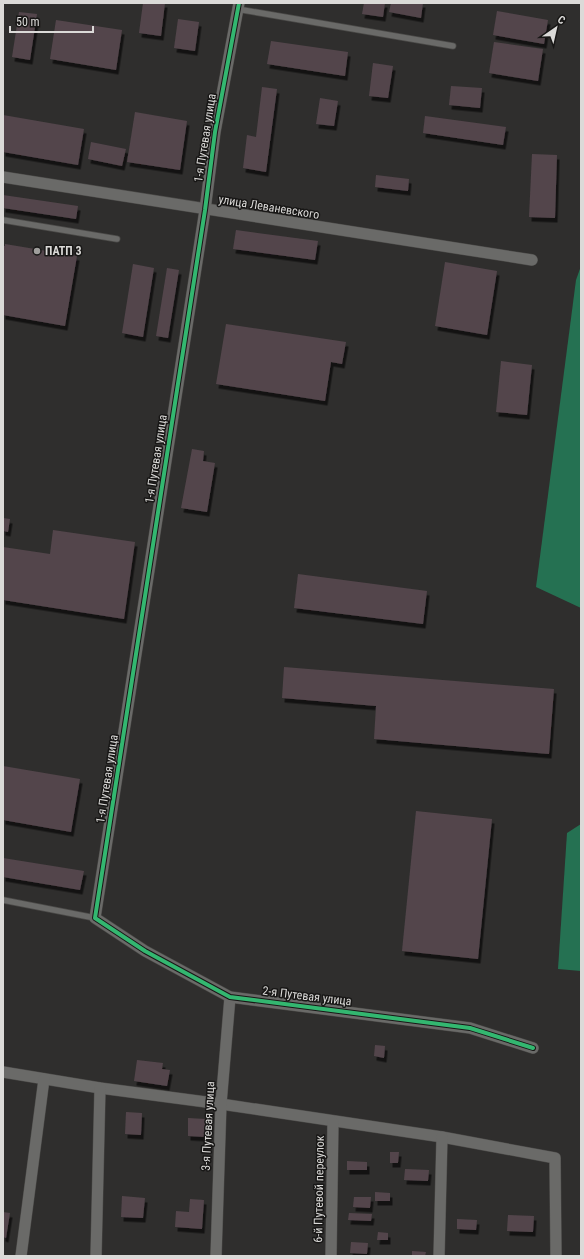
<svg xmlns="http://www.w3.org/2000/svg" width="584" height="1259" font-family="'Roboto Condensed',sans-serif">
	<style>
		.forest { fill: #257152 }
		.building { fill: #53454b; filter: url(#shadow) }
		.lines { fill: none; stroke-linecap: round; stroke-linejoin: round }
		.lane-casing { stroke: #4b4a48; stroke-width: 7 }
		.street-casing { stroke: #4b4a48; stroke-width: 12 }
		.lane { stroke: #6a6a68; stroke-width: 5.5 }
		.street { stroke: #6a6a68; stroke-width: 11 }
		.cycleway-casing { stroke: #181716; stroke-width: 6 }
		.cycleway { stroke: #33b770; stroke-width: 4 }
		.poi-dot { fill: #9f9e9c; stroke: #181716; stroke-width: 1.5 }
		.labels { text-anchor: middle; stroke-width: 3; stroke-linejoin: round; paint-order: stroke }
		.street-label { font-size: 12px; fill: #dbdad8; stroke: #181716 }
		.poi-label { font-size: 12px; font-weight: bold; fill: #dbdad8; stroke: #181716; text-anchor: start }
	</style>
	<defs>
		<filter id="shadow"><feDropShadow dx="2.5" dy="4.5" stdDeviation="0" flood-color="#0009"/></filter>
	</defs>
	<rect width="100%" height="100%" fill="#2f2e2d"/>
	<!-- forest -->
	<g class="forest">
		<path d="M581,266V608L536,587L576,280Z"/>
		<path d="M581,824V971L558,969L567,833Z"/>
	</g>
	<!-- building -->
	<g class="building">
		<path d="M143,3H165L161,36L139,33Z"/>
		<path d="M364,3H385L383,17L362,14Z"/>
		<path d="M391,3H423L421,18L389,12Z"/>
		<path d="M497,11L548,20L544,44L493,35Z"/>
		<path d="M19,12L37,14L30,60L12,57Z"/>
		<path d="M178,19L199,22L195,51L174,48Z"/>
		<path d="M56,20L122,30L116,70L50,59Z"/>
		<path d="M271,41L348,52L345,76L267,64Z"/>
		<path d="M494,42L543,49L538,81L489,73Z"/>
		<path d="M373,63L393,66L388,98L369,96Z"/>
		<path d="M451,86L482,88L480,108L449,105Z"/>
		<path d="M262,87L277,89L266,172L243,168L247,135L256,137Z"/>
		<path d="M320,98L338,101L334,126L316,124Z"/>
		<path d="M135,112L187,121L180,170L127,162Z"/>
		<path d="M3,115L84,129L78,165L3,152Z"/>
		<path d="M425,116L506,127L503,145L423,133Z"/>
		<path d="M91,142L126,149L122,166L88,159Z"/>
		<path d="M532,154L557,155L555,218L529,217Z"/>
		<path d="M376,175L409,179L408,191L375,187Z"/>
		<path d="M3,195L78,206L76,219L3,208Z"/>
		<path d="M236,230L318,241L315,260L233,249Z"/>
		<path d="M5,244L77,256L65,326L3,315V246H5Z"/>
		<path d="M445,262L497,271L487,335L435,326Z"/>
		<path d="M133,264L154,268L143,337L122,333Z"/>
		<path d="M167,268L179,270L168,338L156,336Z"/>
		<path d="M226,324L346,342L342,364L331,362L325,401L216,384Z"/>
		<path d="M501,361L532,365L527,415L496,412Z"/>
		<path d="M192,449L204,451L203,461L215,463L207,512L181,508Z"/>
		<path d="M3,518L10,519L8,532L3,531Z"/>
		<path d="M53,530L135,542L124,619L3,600V547L50,554Z"/>
		<path d="M298,574L427,591L423,624L294,608Z"/>
		<path d="M284,667L554,689L549,754L374,739L376,706L282,698Z"/>
		<path d="M3,766L80,779L71,832L3,820Z"/>
		<path d="M416,811L492,819L478,959L402,951Z"/>
		<path d="M3,858L84,871L80,890L3,877Z"/>
		<path d="M375,1045L385,1046L384,1058L374,1056Z"/>
		<path d="M137,1060L163,1063L162,1069L170,1070L167,1086L134,1081Z"/>
		<path d="M126,1112L142,1113L141,1135L125,1134Z"/>
		<path d="M188,1118L205,1119V1137L188,1136Z"/>
		<path d="M390,1152H399L398,1163H390Z"/>
		<path d="M347,1161L367,1162V1170H347Z"/>
		<path d="M405,1169L429,1170L428,1181L404,1180Z"/>
		<path d="M375,1192L390,1193V1201H375Z"/>
		<path d="M122,1196L145,1198L143,1218L121,1217Z"/>
		<path d="M354,1197H371L370,1208L353,1207Z"/>
		<path d="M190,1199L204,1200L202,1229L175,1227L176,1211L189,1212Z"/>
		<path d="M3,1212L10,1213L6,1238L3,1237Z"/>
		<path d="M349,1213L372,1214L371,1221L348,1220Z"/>
		<path d="M508,1215L534,1216L533,1232L507,1231Z"/>
		<path d="M457,1219L477,1220L476,1230L457,1229Z"/>
		<path d="M378,1232L388,1233V1240H377Z"/>
		<path d="M351,1242L368,1243L367,1254L350,1253Z"/>
		<path d="M412,1251L426,1252L425,1256H412Z"/>
	</g>
	<g class="lines">
		<!-- lane casing -->
		<g class="lane-casing">
			<g id="lane">
				<path d="M237,9L453,46"/>
				<path d="M3,220L117,239"/>
				<path d="M3,900L95,918"/>
			</g>
		</g>
		<!-- street casing -->
		<g class="street-casing">
			<g id="street">
				<path d="M239,3L215,132L205,210L95,918L145,951L230,997L470,1028L533,1048"/>
				<path d="M3,177L532,260"/>
				<path d="M3,1072L100,1088L221,1104L442,1137L555,1158L556,1256"/>
				<path d="M21,1256L44,1079"/>
				<path d="M96,1256L100,1088"/>
				<path d="M216,1256L221,1104L230,997"/>
				<path d="M331,1256L333,1122"/>
				<path d="M439,1256L442,1137"/>
			</g>
		</g>
		<!-- lane -->
		<use href="#lane" class="lane"/>
		<!-- street -->
		<use href="#street" class="street"/>
		<!-- cycleway casing -->
		<g class="cycleway-casing">
			<path id="cycleway" d="M239,3L215,132L205,210L95,918L145,951L230,997L470,1028L533,1048"/>
		</g>
		<!-- cycleway -->
		<use href="#cycleway" class="cycleway"/>
	</g>
	<!-- markers -->
	<circle class="poi-dot" cx="37" cy="251" r="4"/>
	<g class="labels">
		<!-- street labels -->
		<g class="street-label">
			<text transform="translate(205 138) rotate(-81)" y="4">1-я Путевая улица</text>
			<text transform="translate(269 207) rotate(9)" y="4">улица Леваневского</text>
			<text transform="translate(156 459) rotate(-81)" y="4">1-я Путевая улица</text>
			<text transform="translate(107 779) rotate(-81)" y="4">1-я Путевая улица</text>
			<text transform="translate(307 996) rotate(7)" y="4">2-я Путевая улица</text>
			<text transform="translate(208 1126) rotate(-87)" y="4">3-я Путевая улица</text>
			<text transform="translate(319 1189) rotate(-89)" y="4">6-й Путевой переулок</text>
		</g>
		<!-- poi labels -->
		<g class="poi-label">
			<text x="45" y="255">ПАТП 3</text>
		</g>
	</g>
	<!-- border -->
	<rect width="584" height="1259" fill="none" stroke="#dbdad8" stroke-width="8"/>
	<!-- north arrow -->
	<g transform="translate(556 28) rotate(34)" stroke="#181716" stroke-width="3" paint-order="stroke">
	<path d="M0-3L7 15L0 10L-7 15Z" fill="#dbdad8"/>
	<text y="-6" font-size="11" font-weight="bold" text-anchor="middle" fill="#dbdad8">С</text>
	</g>
	<!-- scale -->
	<path d="M10 26v6h83v-6" fill="none" stroke="#dbdad8" stroke-width="2"/>
	<text x="16" y="26" font-size="12" fill="#dbdad8" stroke="#181716" stroke-width="3" paint-order="stroke">50 m</text>
</svg>
